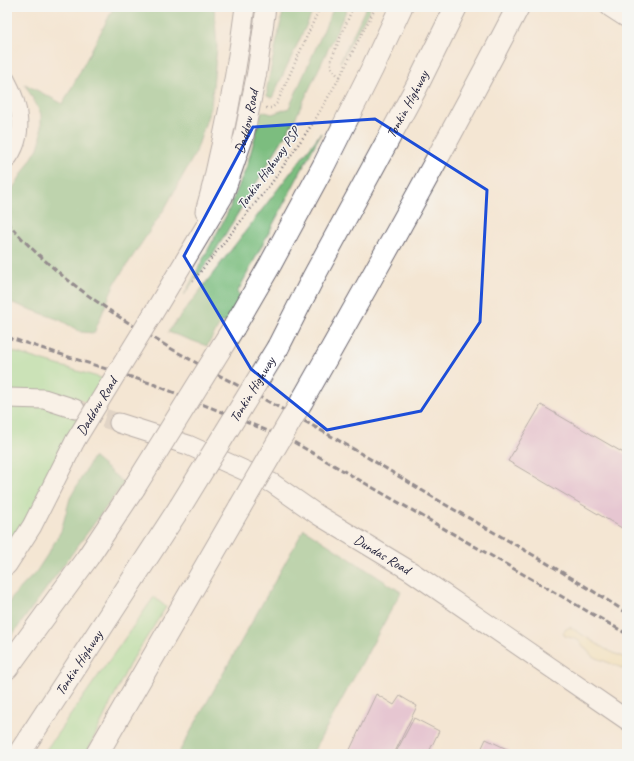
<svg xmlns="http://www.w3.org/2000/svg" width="634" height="761" font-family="Caveat,sans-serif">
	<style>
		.green { fill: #9ade96; stroke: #5e8068 }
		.forest { fill: #7bbd7f; stroke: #4e705d }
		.sand { fill: #eeda9e; stroke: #887e6c }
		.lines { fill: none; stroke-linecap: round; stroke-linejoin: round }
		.stream { stroke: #6daee1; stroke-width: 4 }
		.building { fill: #d5a0cf }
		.major-tunnel { stroke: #cabfb5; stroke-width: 19; stroke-dasharray: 19 10; stroke-linecap: butt }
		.minor-casing { stroke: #6c6770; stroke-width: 17 }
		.major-casing { stroke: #6c6770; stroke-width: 21 }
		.highway-casing { stroke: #6c6770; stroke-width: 24 }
		.path { stroke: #6c6770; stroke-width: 2.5; stroke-dasharray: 1 3; stroke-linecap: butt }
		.minor { stroke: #fff; stroke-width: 15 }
		.major { stroke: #fff; stroke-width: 19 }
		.highway { stroke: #fff; stroke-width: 22 }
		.rail { stroke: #22223b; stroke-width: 3; stroke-dasharray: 6 3; stroke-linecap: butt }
		.major-bridge-casing { stroke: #6c6770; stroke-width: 21; stroke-linecap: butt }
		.highway-bridge-casing { stroke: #6c6770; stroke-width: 24; stroke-linecap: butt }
		.major-bridge { stroke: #fff; stroke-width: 19 }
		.highway-bridge { stroke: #fff; stroke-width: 22 }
		.marked { fill: none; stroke: #1d4ed8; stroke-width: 3; stroke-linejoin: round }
		.labels { text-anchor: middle; stroke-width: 3; stroke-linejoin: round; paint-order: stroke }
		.street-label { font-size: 14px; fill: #22223b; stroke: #f6f6f2 }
	</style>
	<rect width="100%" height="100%" fill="#f6f6f2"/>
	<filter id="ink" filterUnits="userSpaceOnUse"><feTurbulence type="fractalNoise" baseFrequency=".025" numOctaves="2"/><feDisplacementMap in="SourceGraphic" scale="8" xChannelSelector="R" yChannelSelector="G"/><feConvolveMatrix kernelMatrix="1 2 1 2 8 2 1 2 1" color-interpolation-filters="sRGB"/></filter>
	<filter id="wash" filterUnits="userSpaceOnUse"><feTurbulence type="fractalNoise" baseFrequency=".012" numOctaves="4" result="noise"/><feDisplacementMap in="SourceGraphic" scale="16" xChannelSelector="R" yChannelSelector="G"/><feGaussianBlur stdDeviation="0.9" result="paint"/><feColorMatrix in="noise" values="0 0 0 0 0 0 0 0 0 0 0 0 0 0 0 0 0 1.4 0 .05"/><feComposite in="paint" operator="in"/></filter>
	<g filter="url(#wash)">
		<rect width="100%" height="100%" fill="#f4e6d3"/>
		<!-- green -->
		<g class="green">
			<path d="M7,350L111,381L7,565Z"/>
			<path d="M154,597L166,607L129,665L86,754H43Z"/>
		</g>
		<!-- forest -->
		<g class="forest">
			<path d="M114,7H214L217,47L211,106L196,152L165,208L115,283L94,333L81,332L60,320L7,301V198L38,148L41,138V114L25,84L63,104Z"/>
			<path d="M284,7H315L272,98L267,96V87Z"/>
			<path d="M334,7H348L295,119L214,253L184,295L227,214L247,166L262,111L272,114L289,108Z"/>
			<path d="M366,7H371L340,62Z"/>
			<path d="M321,133L237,293L243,297L230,325L222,321L207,346L168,332Z"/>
			<path d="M93,457L124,483L7,642V608L12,597L36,572L49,552L61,531L70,498Z"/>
			<path d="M304,529L401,592L312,754H178Z"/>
		</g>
		<!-- sand -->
		<path class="sand" d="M570,627L605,649L627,659V670L592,656L578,640L565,636L563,633L566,629Z"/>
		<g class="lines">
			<!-- stream -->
			<path class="stream" d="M7,350H10"/>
		</g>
		<g id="blocks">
			<!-- building -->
			<g class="building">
				<path d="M541,405L627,455V531L508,461Z"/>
				<path d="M376,694L394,705L400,696L417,706L394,754H348Z"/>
				<path d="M414,718L439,731L428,754H395Z"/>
				<path d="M486,739L509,750L507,754H479Z"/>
			</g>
		</g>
	</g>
	<g filter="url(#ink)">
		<use href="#blocks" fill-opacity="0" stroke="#6c6770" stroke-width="1"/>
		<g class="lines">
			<!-- major-tunnel -->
			<path class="major-tunnel" d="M77,409L119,423"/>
			<!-- minor casing -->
			<g class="minor-casing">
				<path id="minor" d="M7,79C21,104 27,137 7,161"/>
			</g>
			<!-- major casing -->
			<g class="major-casing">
				<g id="major">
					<path d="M610,7L627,18"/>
					<path d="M205,211C212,190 216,167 221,146C231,100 239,54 245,7"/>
					<path id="s1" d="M148,322L223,197L244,136L257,72L266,7"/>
					<path d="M7,398L44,399L75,409"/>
					<path id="s2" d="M119,423L188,445L272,483L318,515L412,572L627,720"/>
					<path d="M7,565L32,526L75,441"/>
				</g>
			</g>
			<!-- highway casing -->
			<g class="highway-casing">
				<g id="highway">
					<path d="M234,327L270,265L324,165L372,69L401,7"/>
					<path id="s3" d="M278,347L313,278L416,88L456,7"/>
					<path d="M302,401C376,271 449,140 518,7"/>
					<path d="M7,668L88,557L134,488"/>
					<path id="s4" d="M19,754L180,507"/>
					<path d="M97,754L240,507"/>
				</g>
			</g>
			<!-- path -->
			<g class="path">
				<path d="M340,77C334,72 330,69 331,60L353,7"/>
				<path d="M266,108H272L277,103L320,7"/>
				<path d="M193,281L273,181L313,123L340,77L360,37L376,7"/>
			</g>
			<!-- minor -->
			<use href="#minor" class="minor"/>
			<!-- major -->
			<use href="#major" class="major"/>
			<!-- highway -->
			<use href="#highway" class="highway"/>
			<!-- rail -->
			<g class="rail">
				<path d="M7,222C82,310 206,367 306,422C353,448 400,477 446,505C507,540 568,574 627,613"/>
				<path d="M7,337L153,384L290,440L627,634"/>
			</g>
			<!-- major-bridge casing -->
			<g class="major-bridge-casing">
				<g id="major-bridge">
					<path id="s5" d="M75,441L148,322"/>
				</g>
			</g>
			<!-- highway-bridge casing -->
			<g class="highway-bridge-casing">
				<g id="highway-bridge">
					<path d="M134,488L234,327"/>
					<path id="s6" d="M180,507L278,347"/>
					<path d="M240,507L302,401"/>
				</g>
			</g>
			<!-- major-bridge -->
			<use href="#major-bridge" class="major-bridge"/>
			<!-- highway-bridge -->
			<use href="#highway-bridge" class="highway-bridge"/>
		</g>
	</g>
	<!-- marked area -->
	<path d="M0 0H634V761H0ZM375,119L487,190L480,322L421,411L327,430L251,369L184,256L253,127Z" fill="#f4e6d3" fill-opacity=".55" fill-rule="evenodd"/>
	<path class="marked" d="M375,119L487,190L480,322L421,411L327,430L251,369L184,256L253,127Z"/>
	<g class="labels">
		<!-- street labels -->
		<g class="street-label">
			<text dy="5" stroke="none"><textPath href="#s3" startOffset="275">Tonkin Highway</textPath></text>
			<text dy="5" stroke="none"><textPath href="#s1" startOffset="225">Daddow Road</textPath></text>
			<text transform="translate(268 168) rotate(-54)" y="5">Tonkin Highway PSP</text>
			<text dy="5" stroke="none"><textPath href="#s6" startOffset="138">Tonkin Highway</textPath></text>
			<text dy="5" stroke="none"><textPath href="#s5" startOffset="41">Daddow Road</textPath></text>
			<text dy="5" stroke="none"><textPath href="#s2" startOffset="296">Dundas Road</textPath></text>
			<text dy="5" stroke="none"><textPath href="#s4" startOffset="109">Tonkin Highway</textPath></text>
		</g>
	</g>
	<!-- margin -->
	<rect width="634" height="761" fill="none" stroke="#f6f6f2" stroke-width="24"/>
</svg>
